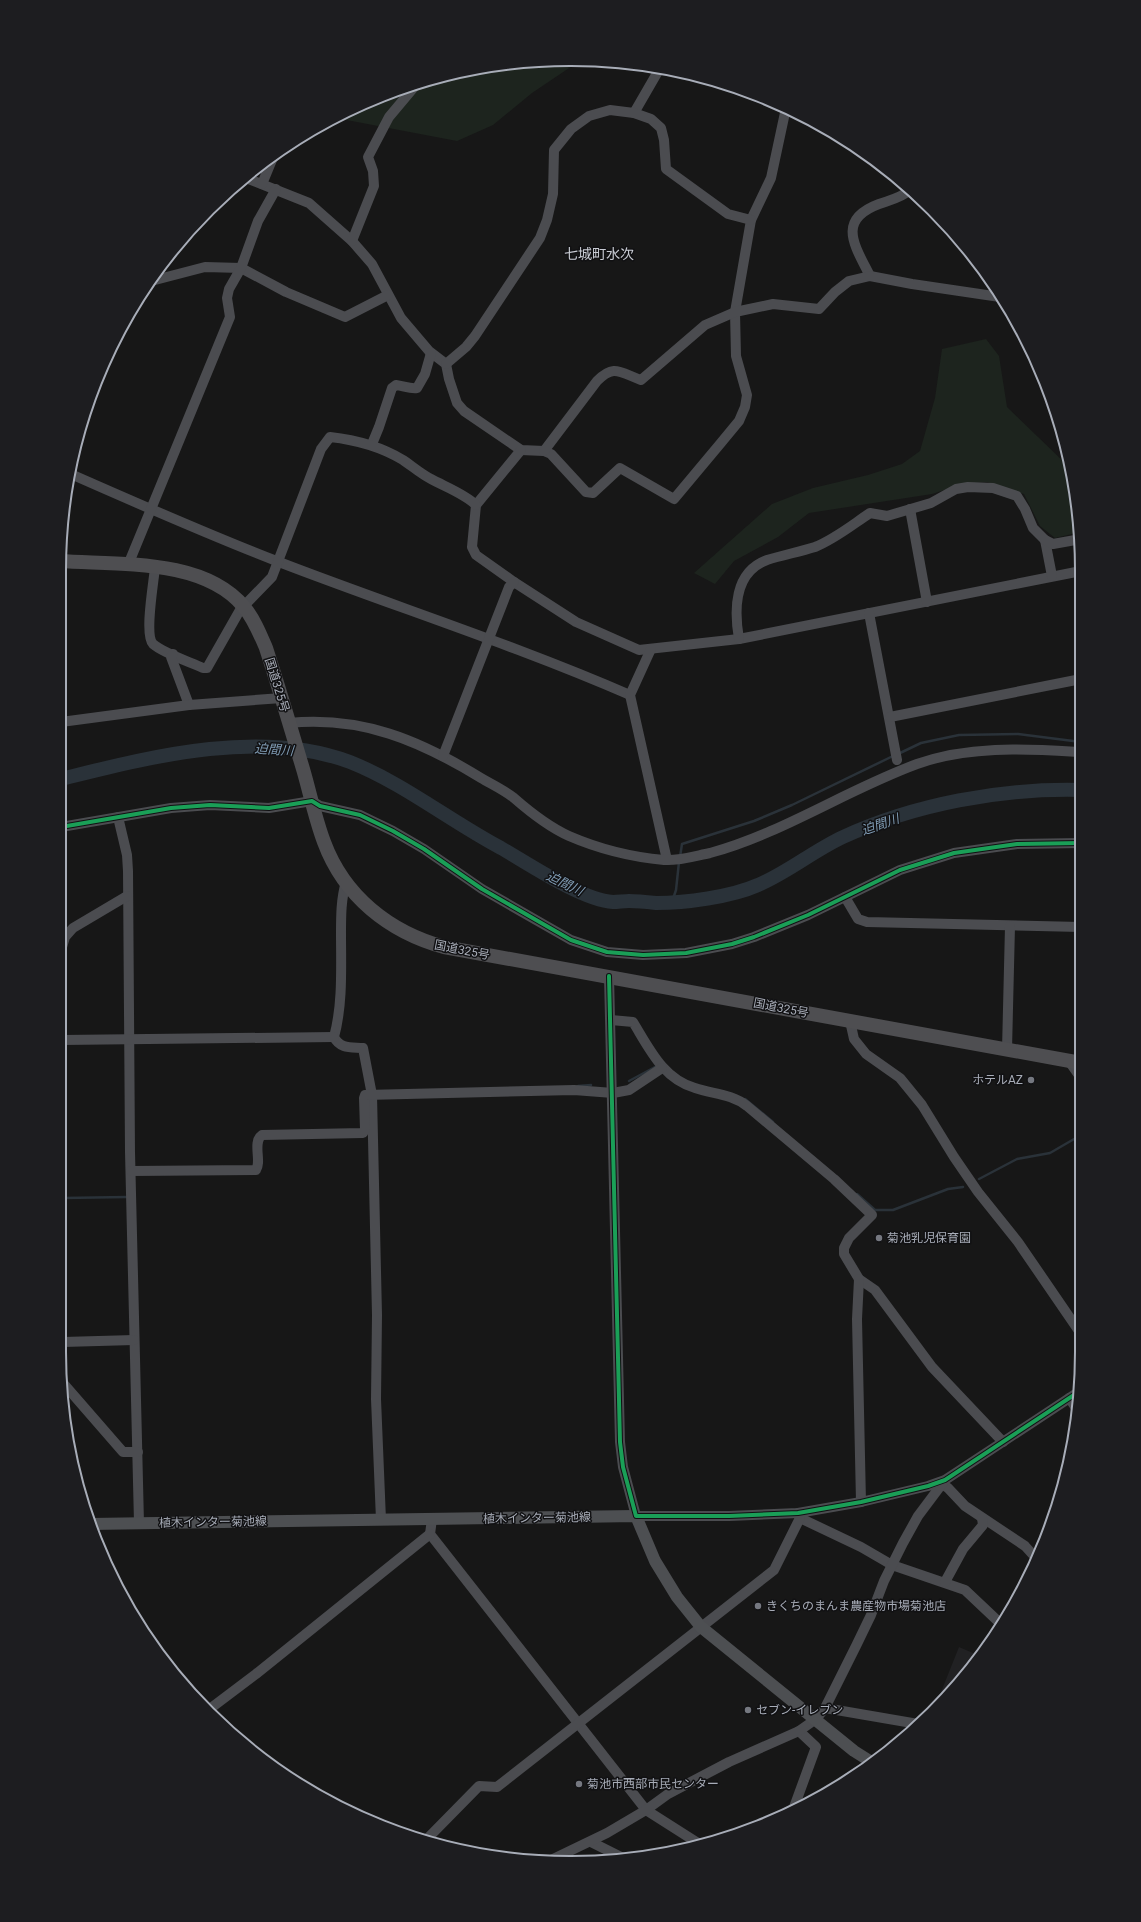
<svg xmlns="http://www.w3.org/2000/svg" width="1141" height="1922" font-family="Roboto,'Noto Sans JP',sans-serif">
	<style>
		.built { fill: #212123 }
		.green { fill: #1d241e }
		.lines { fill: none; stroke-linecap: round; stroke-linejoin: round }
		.stream { stroke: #2a3239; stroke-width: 2.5 }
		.river { stroke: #2a3239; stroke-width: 14 }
		.minor { stroke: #4b4c50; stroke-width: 10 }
		.major { stroke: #4d4f52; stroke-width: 12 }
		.highway { stroke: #4e4e51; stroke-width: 14 }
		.cycleway-casing { stroke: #111113; stroke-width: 6 }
		.cycleway { stroke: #1a9f57; stroke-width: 4 }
		.poi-dot { fill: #757880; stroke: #111113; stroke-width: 1.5 }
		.labels { text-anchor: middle; stroke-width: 3; stroke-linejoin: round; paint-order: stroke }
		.street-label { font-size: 12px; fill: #a8adb8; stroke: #111113 }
		.poi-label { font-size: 12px; fill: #a8adb8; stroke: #111113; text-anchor: start }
		.water-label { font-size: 13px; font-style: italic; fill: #7f9bb3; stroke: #111113 }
		.quarter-label { font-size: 14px; fill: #c9ccd4; stroke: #111113 }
		.rim { fill: none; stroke: #a8adb8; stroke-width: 2 }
	</style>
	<rect width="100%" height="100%" fill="#171717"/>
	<!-- built -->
	<path class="built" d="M959,1647L980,1656L955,1689L935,1707Z"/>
	<!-- green -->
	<g class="green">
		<path d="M570,59L581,60L532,93L493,125L457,141L336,118L375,98L470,69Z"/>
		<path d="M986,339L999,356L1007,407L1067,465L1080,532L1055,538L1040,526L1024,494L987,482L963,484L932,494L809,513L778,537L734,561L715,584L694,573L772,504L813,488L868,475L902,464L920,451L935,398L942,349Z"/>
	</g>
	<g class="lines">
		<!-- stream -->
		<g class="stream">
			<path d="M898,754L921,743L959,735L1018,734L1081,742"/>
			<path d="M680,857L682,844L754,821L792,805L893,756"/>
			<path d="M672,902L676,890L679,862"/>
			<path d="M629,1081L655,1067"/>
			<path d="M578,1086L591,1085"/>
			<path d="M745,1099L773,1122"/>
			<path d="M979,1179L1017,1159L1050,1153L1081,1135"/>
			<path d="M857,1194L875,1210H893L948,1189L963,1187"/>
			<path d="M63,1198L127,1197"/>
		</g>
		<!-- river -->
		<path class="river" d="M61,779C150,757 260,728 350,762C403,783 450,821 501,848C529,864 582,900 613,902C618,902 624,901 629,901C638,901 647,902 656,903C685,903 731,897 758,885C787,873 813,851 843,837C915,804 1001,788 1081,790"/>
		<!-- minor -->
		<g class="minor">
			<path d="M634,113L660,68"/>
			<path d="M246,178L309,203L352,241L372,264L401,318L429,351L446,364L449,379L457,403L464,411L521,450L544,451L551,454L586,492L593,493L620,468L674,499L720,444L739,421L745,407L747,395L736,356L735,312L751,220L771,178L786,108"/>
			<path d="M262,184L274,155"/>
			<path d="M352,241L374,186L373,171L368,157L389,117L415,86"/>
			<path d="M870,276C855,246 836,220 879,204C890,200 901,198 910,190"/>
			<path d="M155,280L205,267L241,268L286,292L345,317L388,295"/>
			<path d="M446,364L466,347L475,336L540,238L547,220L553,194L554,150L571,129L589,116L610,110L634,113L651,119L661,128L664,140L666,169L728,214L751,220"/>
			<path d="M372,444L379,427L392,388L396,385C404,386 410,389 417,388L425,374L431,353"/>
			<path d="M521,450L476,505L472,547L476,555L514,582L576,622L639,650L739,639L1081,571"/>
			<path d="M544,451L597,381C614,364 619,372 641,380L705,325L735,312L773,304L819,309L835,292L849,281L870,276L912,284L1000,297"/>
			<path d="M73,475C141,505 209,535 279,562C396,607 515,645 630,695"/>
			<path d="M910,509L927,602"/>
			<path d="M1045,540L1052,576"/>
			<path d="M128,565L230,317L227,298L229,289L241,268L258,221L276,189"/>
			<path d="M155,567C154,581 144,635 153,644C163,653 190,662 203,668H207L240,610L272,577L321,449L330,437C357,440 380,446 403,460C412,466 421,474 431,479C446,487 465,494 476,505"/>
			<path d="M869,613L897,760"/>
			<path d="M739,639C734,610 734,572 767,560C783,555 799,552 815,547C835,539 852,525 870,513L887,516L931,503L956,489L968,487L993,488L1017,496L1025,509L1033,528L1045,540L1053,544L1081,539"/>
			<path d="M651,649L630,695L667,860"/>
			<path d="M173,654L171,657L189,705"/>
			<path d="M890,717L1081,679"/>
			<path d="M61,722L189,705L282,698"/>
			<path d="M289,723C362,716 419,740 481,778C491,784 504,790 514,798C530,812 549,827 569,836C599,849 631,857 664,860C679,861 695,856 710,853C783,833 846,790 917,764C970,745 1026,749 1081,752"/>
			<path d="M443,756L509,587L514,582"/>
			<path d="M118,817L127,855L128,871L130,1152L139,1523"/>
			<path d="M61,827L171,808L210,805L269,808L312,801L320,806L360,815L393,831L424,849L482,889L571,940L607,952L643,955L686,953L732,944L754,937L808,915L900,870L954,853L1017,844L1081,843"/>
			<path d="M346,882C341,899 341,916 341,933C341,967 343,1004 334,1037C340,1049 351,1047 363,1048L372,1095L377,1315L376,1399L381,1520"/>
			<path d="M845,897L858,919L867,922L1081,927"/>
			<path d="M62,947L65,937L73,928L127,896"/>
			<path d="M609,976L620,1442L623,1467L636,1516H729L798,1513L861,1502L928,1486L945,1480L1080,1391"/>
			<path d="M611,1020L633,1022C649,1048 663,1079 695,1088C713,1094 732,1094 747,1106L834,1179L872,1215L849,1238L844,1248V1254L859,1279L875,1290L932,1367L1003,1442"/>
			<path d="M850,1021L854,1039L866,1054L900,1078L922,1105L954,1157L978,1192L1018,1242L1081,1334"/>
			<path d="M62,1040L334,1037"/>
			<path d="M1007,1050L1010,926"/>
			<path d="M1069,1061L1081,1078"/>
			<path d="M131,1171L256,1170C262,1161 252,1142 262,1135L363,1133L365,1129L364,1098L365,1095L574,1090L613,1093L629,1090L662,1068"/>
			<path d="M859,1279L857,1319L861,1502"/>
			<path d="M63,1342L134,1340"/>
			<path d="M63,1383L123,1452H138"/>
			<path d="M1069,1398L1076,1408"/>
			<path d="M942,1484L948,1488L965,1506L1025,1546L1035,1557"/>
			<path d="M798,1513L800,1518L861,1547L892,1565L965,1590L1001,1624"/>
			<path d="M432,1519L430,1534L646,1810L701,1845"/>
			<path d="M945,1582L963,1549L983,1525L982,1518"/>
			<path d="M825,1708L918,1724"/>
			<path d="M207,1711L256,1674L430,1534"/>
			<path d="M793,1810L816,1747L799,1731"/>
			<path d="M425,1841L479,1786L497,1787L774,1570L800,1518"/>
			<path d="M591,1842L623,1858"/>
			<path d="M551,1860L607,1833L646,1810L668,1794L729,1762L799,1731L816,1719L825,1708L856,1646L871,1615L884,1581L903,1543L918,1516L945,1480"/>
		</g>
		<!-- major -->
		<path class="major" d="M90,1524L636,1516L655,1561L677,1597L701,1627L854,1751L873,1763"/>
		<!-- highway -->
		<path class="highway" d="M60,561C118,565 204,558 244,607C254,619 260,634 266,648C279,688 291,729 303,769C310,793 315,818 324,842C344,896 389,932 444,947L1081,1063"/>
		<!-- cycleway casing -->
		<g class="cycleway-casing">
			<g id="cycleway">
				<path d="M61,827L171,808L210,805L269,808L312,801L320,806L360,815L393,831L424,849L482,889L571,940L607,952L643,955L686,953L732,944L754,937L808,915L900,870L954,853L1017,844L1081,843"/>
				<path d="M609,976L620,1442L623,1467L636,1516H729L798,1513L861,1502L928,1486L945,1480L1080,1391"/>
			</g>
		</g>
		<!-- cycleway -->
		<use href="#cycleway" class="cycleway"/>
	</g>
	<!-- markers -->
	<g class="poi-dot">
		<circle cx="1031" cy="1080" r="4"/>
		<circle cx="879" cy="1238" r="4"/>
		<circle cx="758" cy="1606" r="4"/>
		<circle cx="748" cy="1710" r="4"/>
		<circle cx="579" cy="1784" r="4"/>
	</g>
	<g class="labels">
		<!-- street labels -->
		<g class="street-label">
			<text transform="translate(277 685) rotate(73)" y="4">国道325号</text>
			<text transform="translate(462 950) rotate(11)" y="4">国道325号</text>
			<text transform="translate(781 1008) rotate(11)" y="4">国道325号</text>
			<text transform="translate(537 1518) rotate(-1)" y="4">植木インター菊池線</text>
			<text transform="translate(213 1522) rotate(-1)" y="4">植木インター菊池線</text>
		</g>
		<!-- poi labels -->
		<g class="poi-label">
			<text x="1023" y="1084" text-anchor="end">ホテルAZ</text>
			<text x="887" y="1242">菊池乳児保育園</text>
			<text x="766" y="1610">きくちのまんま農産物市場菊池店</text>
			<text x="756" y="1714">セブン-イレブン</text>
			<text x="587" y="1788">菊池市西部市民センター</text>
		</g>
		<!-- water labels -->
		<g class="water-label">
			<text transform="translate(274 749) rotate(4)" y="5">迫間川</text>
			<text transform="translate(880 824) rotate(-19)" y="5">迫間川</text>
			<text transform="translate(565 883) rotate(26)" y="5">迫間川</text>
		</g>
		<!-- quarter labels -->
		<g class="quarter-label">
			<text x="599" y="259">七城町水次</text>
		</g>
	</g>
	<!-- crop -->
	<path d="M0 0H1141V1922H0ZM570 66H571A504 504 0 0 1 1075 570V1352A504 504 0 0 1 571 1856H570A504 504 0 0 1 66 1352V570A504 504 0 0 1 570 66Z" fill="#1d1d20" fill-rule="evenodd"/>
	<path class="rim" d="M570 66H571A504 504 0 0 1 1075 570V1352A504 504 0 0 1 571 1856H570A504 504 0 0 1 66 1352V570A504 504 0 0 1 570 66Z"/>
</svg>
